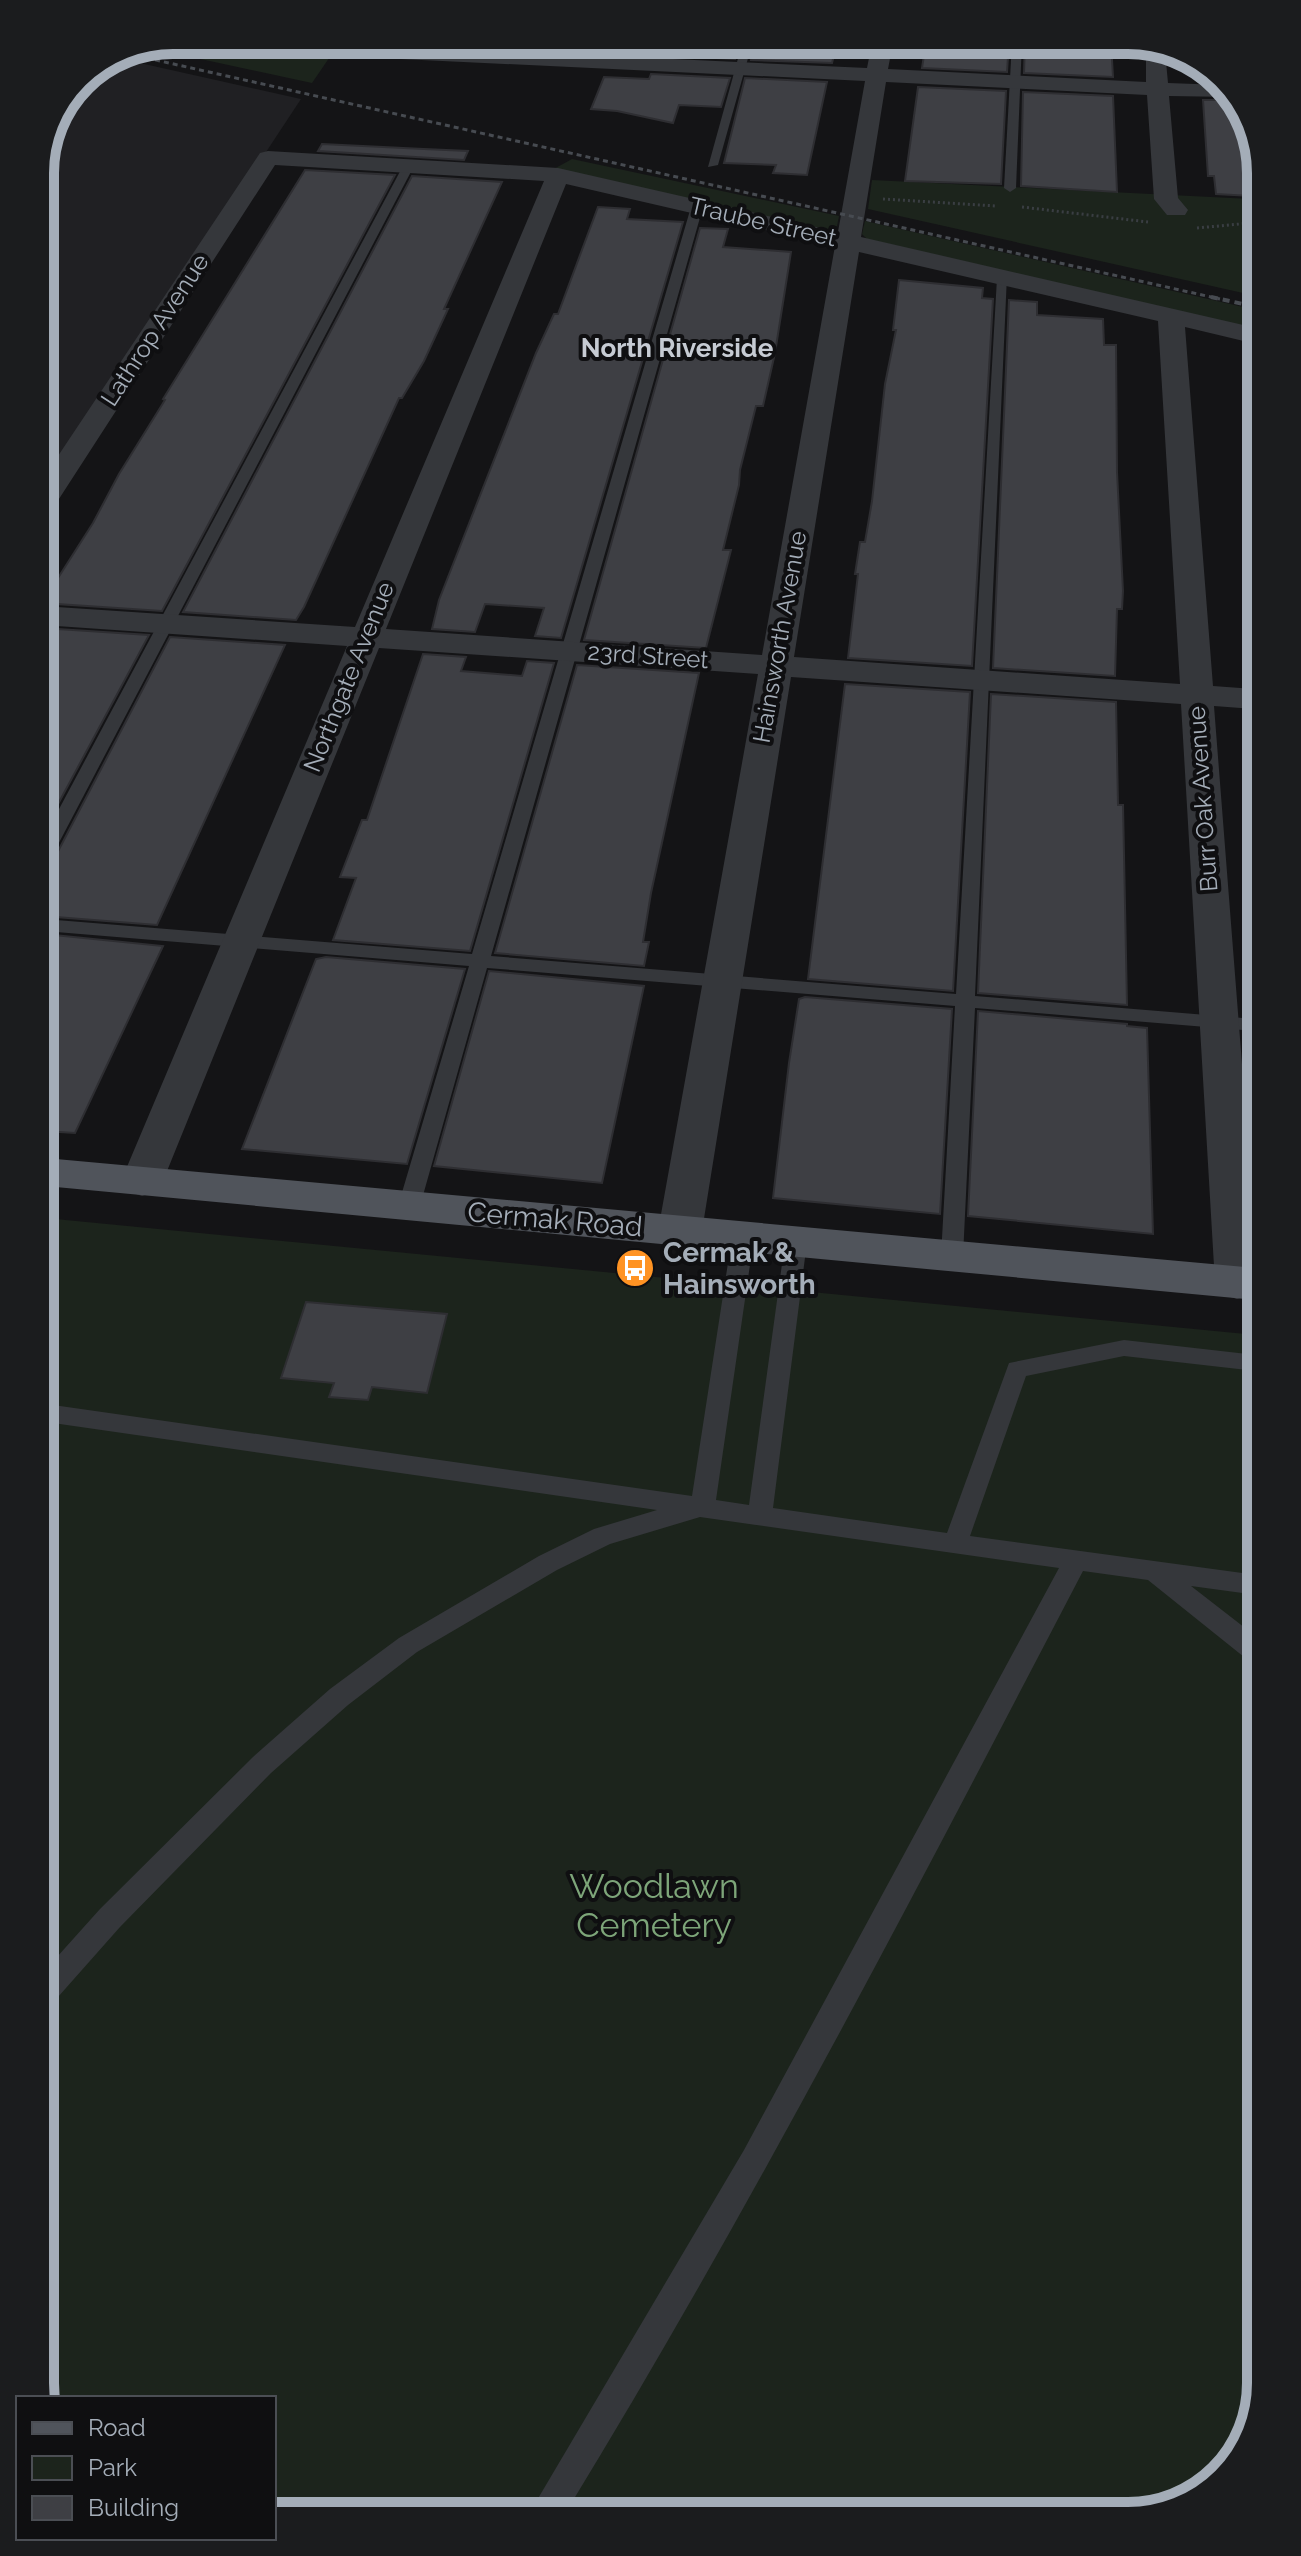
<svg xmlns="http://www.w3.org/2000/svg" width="1301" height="2556" font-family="Raleway,sans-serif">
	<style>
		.built { fill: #202023 }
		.green { fill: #1c241c }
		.building { fill: #3e3f44; stroke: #2e2e32; stroke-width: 2 }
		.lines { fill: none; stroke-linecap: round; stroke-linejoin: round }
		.path { stroke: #3a3e43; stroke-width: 3; stroke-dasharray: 2 3; stroke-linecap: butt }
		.service { fill: #35373b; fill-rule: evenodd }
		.minor { fill: #35373b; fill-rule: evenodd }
		.primary { fill: #50545b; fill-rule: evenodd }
		.rail-far1 { stroke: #474b51; stroke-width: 3; stroke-dasharray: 5 4; stroke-linecap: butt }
		.rail { stroke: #474b51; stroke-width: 4; stroke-dasharray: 7 5; stroke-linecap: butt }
		.labels { text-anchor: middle; stroke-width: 8; stroke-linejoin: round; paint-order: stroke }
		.far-street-label { font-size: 24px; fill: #a4adb8; stroke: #0f0f11 }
		.far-quarter-label { font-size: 26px; font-weight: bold; fill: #c6cbd3; stroke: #0f0f11 }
		.street-label { font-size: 28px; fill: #a4adb8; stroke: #0f0f11 }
		.poi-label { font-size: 28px; font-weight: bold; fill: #a4adb8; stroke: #0f0f11; text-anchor: start }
		.near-park-label { font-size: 34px; fill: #7da579; stroke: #0f0f11 }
		.rim { fill: none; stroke: #a4adb8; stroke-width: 10 }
	</style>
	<rect width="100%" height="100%" fill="#141416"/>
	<!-- built -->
	<path class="built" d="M113,57L301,99L42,491L40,165L79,79Z"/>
	<!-- green -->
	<g class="green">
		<path d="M609,45L603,60L374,48Z"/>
		<path d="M336,48L312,83L159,50Z"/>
		<path d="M572,159L839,216L837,226L832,229L817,228L552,170Z"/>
		<path d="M872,180L1251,199L1252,295L868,209Z"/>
		<path d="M865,221L1252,309V328L867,239L862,234Z"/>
		<path d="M45,1218L1256,1335L1261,2383L1238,2457L1178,2506L274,2515V2398H50Z"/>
	</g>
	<!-- building -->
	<g class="building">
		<path d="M1025,41L1111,42L1113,77L1024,73Z"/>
		<path d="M926,42H1009L1007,72L922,68Z"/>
		<path d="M837,43L832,63L751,60L755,44Z"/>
		<path d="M719,44H739L735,59L658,55L662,45Z"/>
		<path d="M651,74L730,78L721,107L679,105L673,123L617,111L591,109L604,77L649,79Z"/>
		<path d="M745,78L827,82L807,175L773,173L776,165L724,163Z"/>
		<path d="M918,87L1006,91L1001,184L905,181Z"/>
		<path d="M1023,92L1113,96L1117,192L1021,186Z"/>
		<path d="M1203,100H1233L1247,117V130H1251V196L1216,194L1214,176H1208Z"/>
		<path d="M322,144L424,149L468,151L464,160L318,151Z"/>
		<path d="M305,170L395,175L162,611L42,603L93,523L119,474L165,400L163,399Z"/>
		<path d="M412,176L502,182L444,309H448L424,361L402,398H399L304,607L296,620L183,612Z"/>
		<path d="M598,207L630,209L627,219L683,222L561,638L535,636L544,608L485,604L475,632L432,629L439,600L536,353L554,314H558Z"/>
		<path d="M700,228L728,229L723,247L791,252L775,353L763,406H756L740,470L739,485L723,550H731L706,648L584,640Z"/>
		<path d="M899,280L983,288L982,298L993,299L972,666L848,658L858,574H855L860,542H865L872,501L885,384L896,330H893Z"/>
		<path d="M1009,300L1037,302V315L1103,319L1104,345H1116L1117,472L1123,591L1122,609H1117L1115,676L993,668Z"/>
		<path d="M42,628L149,635L43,832V694Z"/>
		<path d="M170,637L285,645L157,925L43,916V864L55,857Z"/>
		<path d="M423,654L466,657L461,671L522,676L527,661L554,663L470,951L333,940L356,878L340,877L362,820H367Z"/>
		<path d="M577,665L699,673L651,893L643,942H649L644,966L495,953Z"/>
		<path d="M845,684L970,692L953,991L808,979Z"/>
		<path d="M991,694L1116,702L1118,805H1123L1127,1005L978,993Z"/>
		<path d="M44,934L163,946L75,1133L44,1131Z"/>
		<path d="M326,957L465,969L407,1164L242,1149L316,959Z"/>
		<path d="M489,971L644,986L602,1183L434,1166Z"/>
		<path d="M805,997L952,1009L940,1214L773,1198L789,1063L799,999Z"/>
		<path d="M978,1011L1127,1024V1026L1147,1028L1153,1234L968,1216Z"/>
		<path d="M306,1302L447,1314L427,1393L372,1387L368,1400L329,1397L334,1383L281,1378Z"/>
	</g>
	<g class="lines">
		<!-- path -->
		<g class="path">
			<path d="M883,199L996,206"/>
			<path d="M1022,207L1148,222"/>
			<path d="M1197,228L1251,223"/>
		</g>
		<!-- service -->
		<g class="service">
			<path d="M1022,41L1016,188L1010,192L1004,188L1012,42Z"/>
			<path d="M742,44H752L718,165L708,167Z"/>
			<path d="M404,164L414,166L52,856L43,861V839Z"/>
			<path d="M697,203L703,207L491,956L956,994L997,278L1007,275L975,996L1255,1019V1031L975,1008L963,1256L960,1261H944L941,1256L955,1006L487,968L420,1206L417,1211H401L398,1206L469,966L44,931V919L472,954L691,207Z"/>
			<path d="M743,1229L751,1232L754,1237L716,1500L749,1505L785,1242L788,1237H804L807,1242L773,1508L947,1533L1009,1363L1124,1340L1256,1355V1371L1124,1356L1026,1376L970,1536L1257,1575V1595L1191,1586L1258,1638V1664L1249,1661L1148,1580L1083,1571C917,1889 753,2206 566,2512H530L744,2150L1059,1568L700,1517L610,1544L557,1570L417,1652L348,1705L271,1773L120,1927L58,1997L48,2001V1967L100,1909L253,1757L330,1689L399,1638L539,1556L594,1529L657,1510L46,1422V1404L692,1496L732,1237L735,1232Z"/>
		</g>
		<!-- minor -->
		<path class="minor" d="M872,43H893L888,69L1146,82V44L1165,51L1168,83L1222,85L1232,97L1169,96L1178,198L1188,210L1185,215H1167L1154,199L1147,95L886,82L861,237L1252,327V343L1185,327L1213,686L1254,689V709L1214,706L1256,1243V1288L1253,1294L1237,1299L1221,1294L1215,1283L1181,704L791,677L702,1231L695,1242L680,1246L665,1242L658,1231L758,674L379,648L163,1181L157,1191L142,1196L127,1191L121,1181L347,646L42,625V606L355,627L544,181L275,165L57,502L52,508L42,511V480L260,153L268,151L558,168L838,232L865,81L359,57L351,56L348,51L351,48L414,47L867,68ZM566,184L835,246L762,655L386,629ZM859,252L1158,321L1180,684L794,657Z"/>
		<!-- primary -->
		<path class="primary" d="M45,1158L1256,1268V1300L45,1186Z"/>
		<!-- rail-far1 -->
		<path class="rail-far1" d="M120,52L1220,299"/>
		<!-- rail -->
		<path class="rail" d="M1211,297L1252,306"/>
	</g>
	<!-- icons -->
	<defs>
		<g id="bus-disc" transform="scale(2)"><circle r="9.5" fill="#ff9323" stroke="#0f0f11"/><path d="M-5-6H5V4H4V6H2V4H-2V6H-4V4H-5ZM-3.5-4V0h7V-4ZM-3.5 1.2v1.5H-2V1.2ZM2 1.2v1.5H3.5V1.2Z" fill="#fff"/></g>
	</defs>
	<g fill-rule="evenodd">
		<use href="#bus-disc" x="635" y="1268"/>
	</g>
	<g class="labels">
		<!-- far-street labels -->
		<g class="far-street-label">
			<text transform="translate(763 222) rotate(13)" y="8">Traube Street</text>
			<text transform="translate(155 330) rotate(-57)" y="8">Lathrop Avenue</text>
			<text transform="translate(780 637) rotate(-80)" y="8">Hainsworth Avenue</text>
			<text transform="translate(648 656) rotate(4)" y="8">23rd Street</text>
			<text transform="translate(349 677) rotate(-68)" y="8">Northgate Avenue</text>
			<text transform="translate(1203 799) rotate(-94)" y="8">Burr Oak Avenue</text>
		</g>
		<!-- far-quarter labels -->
		<g class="far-quarter-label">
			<text x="677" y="357">North Riverside</text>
		</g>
		<!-- street labels -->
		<g class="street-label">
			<text transform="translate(555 1219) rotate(5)" y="10">Cermak Road</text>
		</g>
		<!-- poi labels -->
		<g class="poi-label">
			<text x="663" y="1262">Cermak &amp;<tspan x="663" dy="32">Hainsworth</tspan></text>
		</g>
		<!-- near-park labels -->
		<g class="near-park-label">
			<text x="654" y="1898">Woodlawn<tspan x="654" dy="39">Cemetery</tspan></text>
		</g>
	</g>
	<!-- crop -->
	<path d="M0 0H1301V2556H0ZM173 54H1128A119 119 0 0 1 1247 173V2383A119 119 0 0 1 1128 2502H173A119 119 0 0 1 54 2383V173A119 119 0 0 1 173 54Z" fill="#1b1c1e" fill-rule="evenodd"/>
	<path class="rim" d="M173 54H1128A119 119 0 0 1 1247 173V2383A119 119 0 0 1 1128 2502H173A119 119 0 0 1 54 2383V173A119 119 0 0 1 173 54Z"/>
	<!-- legend -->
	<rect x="16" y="2396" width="260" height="144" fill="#0f0f11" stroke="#4b4e54" stroke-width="2"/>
	<rect x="32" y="2422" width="40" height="12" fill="#50545b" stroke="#4b4e54" stroke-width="2"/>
	<text x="88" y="2436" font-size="24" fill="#a4adb8">Road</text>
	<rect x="32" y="2456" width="40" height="24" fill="#1c241c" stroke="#4b4e54" stroke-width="2"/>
	<text x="88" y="2476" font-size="24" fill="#a4adb8">Park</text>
	<rect x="32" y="2496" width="40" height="24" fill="#3e3f44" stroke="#4b4e54" stroke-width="2"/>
	<text x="88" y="2516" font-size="24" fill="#a4adb8">Building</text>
</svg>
